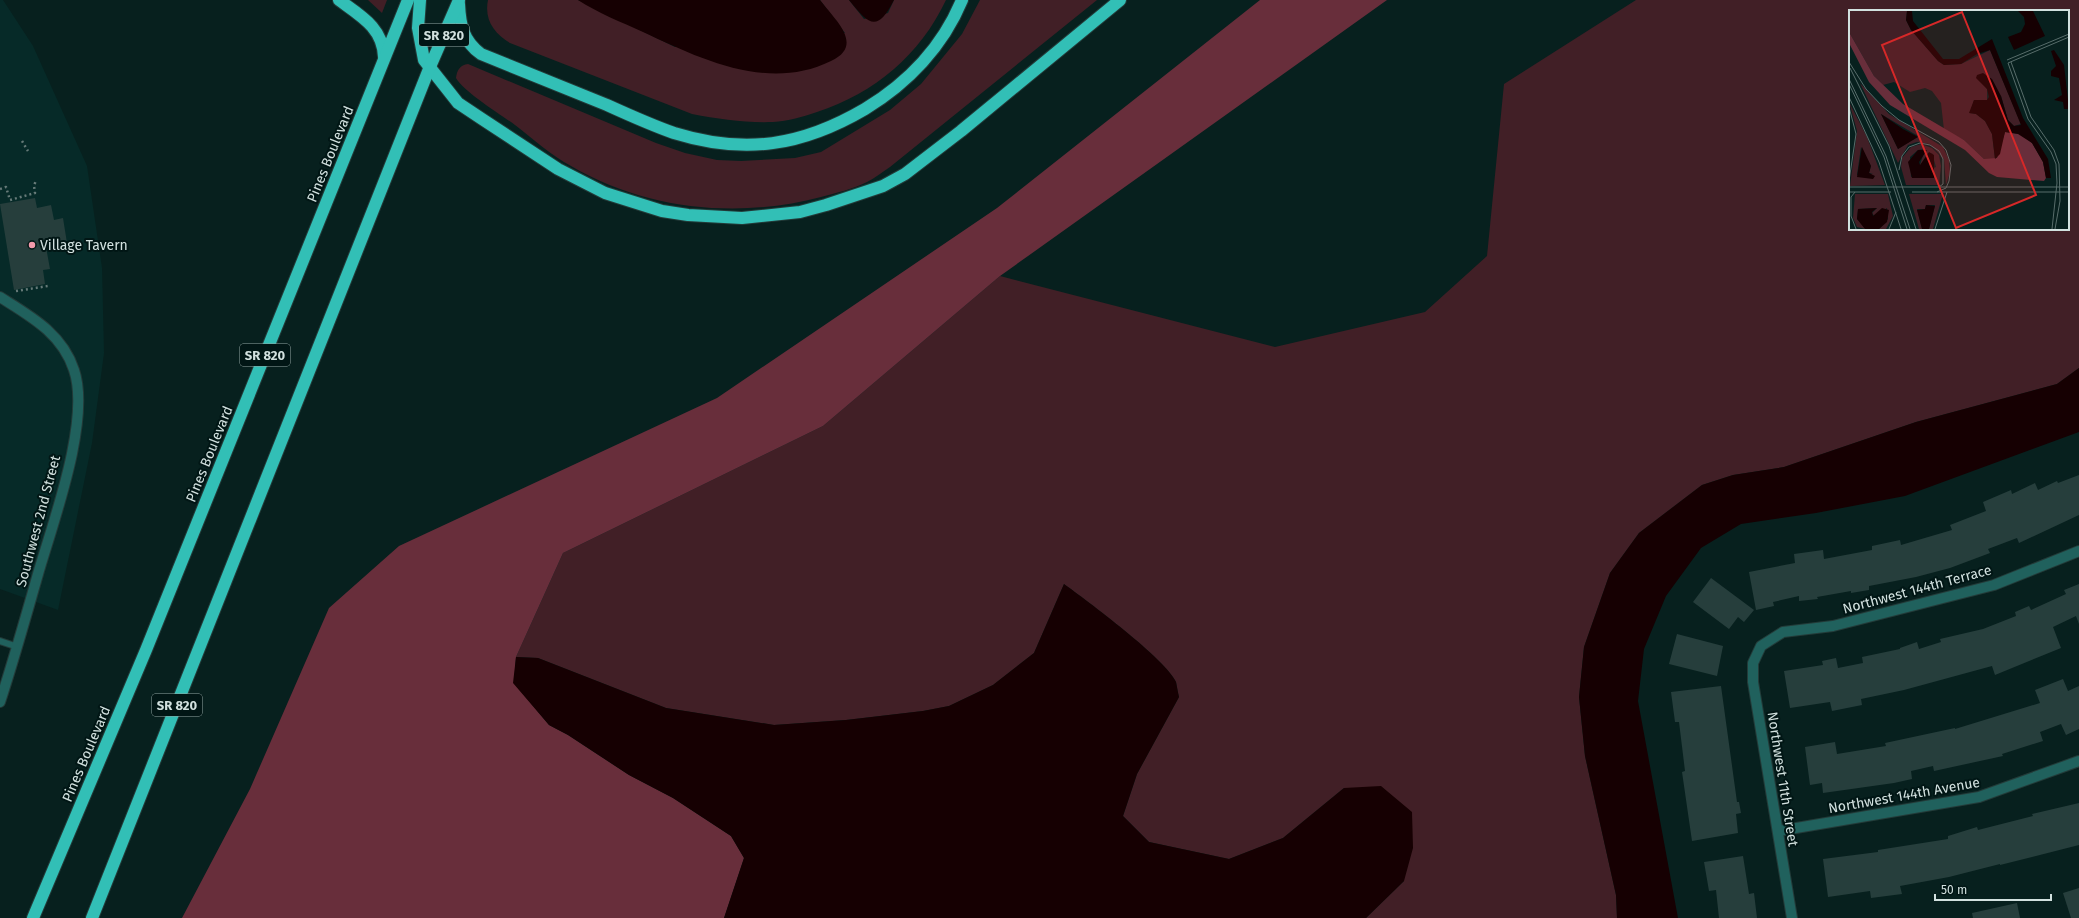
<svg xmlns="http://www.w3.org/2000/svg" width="2079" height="918" font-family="'Fira Sans',sans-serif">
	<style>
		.built { fill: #062a28 }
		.green { fill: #411f26; fill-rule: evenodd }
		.forest { fill: #682e3b }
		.water { fill: #160002 }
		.building { fill: #263e3c }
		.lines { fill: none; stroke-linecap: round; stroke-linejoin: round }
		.lane-casing { stroke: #233b39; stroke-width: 8 }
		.street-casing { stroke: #233b39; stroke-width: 12 }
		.highway-casing { stroke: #233b39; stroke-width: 14 }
		.path { stroke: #667a78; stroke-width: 2.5; stroke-dasharray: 2 3; stroke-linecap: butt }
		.lane { stroke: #20615d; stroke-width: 6 }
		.street { stroke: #20615d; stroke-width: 10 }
		.highway { stroke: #32bfb6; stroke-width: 12 }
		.poi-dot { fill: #f39aab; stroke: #011615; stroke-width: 1.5 }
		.labels { text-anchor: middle; stroke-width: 4; stroke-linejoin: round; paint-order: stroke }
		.shield { fill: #011615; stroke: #93a4a2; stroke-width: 1 }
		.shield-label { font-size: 13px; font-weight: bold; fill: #d2e1df }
		.street-label { font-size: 14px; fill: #d2e1df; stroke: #011615 }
		.poi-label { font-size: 14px; fill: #d2e1df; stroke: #011615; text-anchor: start }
		.inset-road { fill: none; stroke: #586d6b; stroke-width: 1 }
		.view { fill: #d62828; fill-opacity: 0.15; stroke: #d62828; stroke-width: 2 }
		.inset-edge { fill: none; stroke: #d2e1df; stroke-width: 2 }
	</style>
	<rect width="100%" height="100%" fill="#07201e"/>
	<!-- built -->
	<path class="built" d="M0,0H3L33,46L87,166L102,268L104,353L92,443L58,610L0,589Z"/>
	<!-- green -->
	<g class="green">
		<path d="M368,0H387L382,13Z"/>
		<path d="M488,0H578L675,47L845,33L820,0H849L864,19L888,13L894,0H946C920,55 875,93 817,112C803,117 788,121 773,122C745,123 719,119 692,114L510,43C494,33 484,20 488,0Z"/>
		<path d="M980,0H1097L890,167C882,172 875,178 867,182C853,189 836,193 821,197C738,219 646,210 571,166C551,155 533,139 515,125C500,114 464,92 456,78C457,70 460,65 468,64L656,143L685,153L717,160L741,161L795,158L821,152L890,110L921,84L962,34Z"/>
		<path d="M1636,0H2079V368L2057,384L1916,422L1784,467L1733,475L1702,485L1639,533L1610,573L1584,647L1579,697L1585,756L1616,895L1617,918H1366L1404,881L1344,788L1283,838L1229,859L1149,842L1123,816L1137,774L1179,697C1178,693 1177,687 1176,682C1167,660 1086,600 1064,584L1034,653L993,685L949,706L923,711L846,720L774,725L666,708L538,658L516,657L563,553L823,426L1000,276L1275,347L1425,312L1487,256L1504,84ZM1850,11H2068V229H1850Z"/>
	</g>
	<!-- forest -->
	<path class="forest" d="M1260,0H1387L1000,276L823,426L563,553L516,657L514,683L549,725L568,735L629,775L673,798L731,836L744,858L724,918H182L250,789L329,608L399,546L717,398L997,208Z"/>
	<!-- water -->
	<g class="water">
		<path d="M578,0H820C835,20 865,45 831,61C768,92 701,59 643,32C621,22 598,13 578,0Z"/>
		<path d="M849,0H894C877,33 869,25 849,0Z"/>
		<path d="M2079,368V432L1905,496L1816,513L1741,524L1701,548L1666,596L1644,649L1638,701L1678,918H1617L1616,895L1585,756L1579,697L1584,647L1610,573L1639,533L1702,485L1733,475L1784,467L1916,422L2057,384Z"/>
		<path d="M1064,584C1086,600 1167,660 1176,682C1177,687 1178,693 1179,697L1137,774L1123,816L1149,842L1229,859L1283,838L1344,788L1381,786L1412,812L1413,848L1404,881L1366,918H724L744,858L731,836L673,798L629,775L568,735L549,725L513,683L516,657L538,658L666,708L774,725L846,720L923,711L949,706L993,685L1034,653Z"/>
	</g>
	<!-- building -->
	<g class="building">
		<path d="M35,198L37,208L51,205L54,220L63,218L67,243L46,247L50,269L43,270L45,284L14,290L0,204Z"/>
		<path d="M2079,475V515L2019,543L2017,538L1988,549L1990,553L1950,568L1916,577L1869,586V590L1851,593V591L1817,597L1818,599L1799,601V596L1773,602L1774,606L1756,610L1749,572L1795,563L1794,554L1823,550L1824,559L1872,550V546L1900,540L1901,545L1952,530L1950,525L1986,511L1983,502L2011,490L2012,494L2035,483L2038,490L2057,481L2058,483Z"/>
		<path d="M1711,578L1754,610L1744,622L1738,617L1729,629L1693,602Z"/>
		<path d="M2079,584V624L2076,616L2053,627L2061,648L1995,675L1992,666L1904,690L1861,699L1862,705L1832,711L1830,702L1790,708L1784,671L1823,665L1822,661L1836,658L1838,668L1863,663L1862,657L1900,649V648L1917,642L1919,649L1941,642L1940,639L1983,629L2016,616L2015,612L2029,606L2031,610L2066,594L2064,590Z"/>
		<path d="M1677,634L1723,646L1717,676L1669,664Z"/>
		<path d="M2063,679L2068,691L2079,686V729L2066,735L2061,724L2040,732L2043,741L2002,754L2003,756L1934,771L1933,766L1911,771L1912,779L1894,783L1823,793L1822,783L1810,785L1805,747L1835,742L1837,754L1886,746L1885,743L1955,728V729L2040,703L2035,690Z"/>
		<path d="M1721,686L1737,802H1739L1741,813L1736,814L1738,833L1692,841L1682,772L1685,771L1679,722H1675L1671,692Z"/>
		<path d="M2079,803V845L2000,865V864L1949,877L1900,886L1902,894L1871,898L1870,891L1828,897L1823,859L1878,852V850L1948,839V836L1977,827L1978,830L2033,816L2032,814Z"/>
		<path d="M1743,856L1749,894L1754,893L1757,918H1719L1716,890L1709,891L1704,862Z"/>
		<path d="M2079,888V918H2071L2063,893Z"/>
		<path d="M2017,903L2020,918H1973L1972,913Z"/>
	</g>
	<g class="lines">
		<!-- lane casing -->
		<g class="lane-casing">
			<path id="lane" d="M0,641L18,647"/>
		</g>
		<!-- street casing -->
		<g class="street-casing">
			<g id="street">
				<path d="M0,297C30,316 62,333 74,370C91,420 53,522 38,574C26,616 14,659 0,702"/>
				<path d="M1778,831L1979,797L2079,761"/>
				<path d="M1792,918L1753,682V663L1761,646L1783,632L1833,626L1994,585L2079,551"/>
			</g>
		</g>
		<!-- highway casing -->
		<g class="highway-casing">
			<g id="highway">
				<path d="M339,0C361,16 383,28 384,57"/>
				<path d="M420,0L418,28L424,60L458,103L482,119L558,169L605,193L662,211L688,215L742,218L800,212L826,205L883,186L905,174L961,131L1120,0"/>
				<path d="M459,4C460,25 463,41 481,54C523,71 565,88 607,105C629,115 651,125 674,133C745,155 802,146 865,109C908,83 943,46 962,0"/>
				<path d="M33,918L146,650L408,0"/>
				<path d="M92,918L429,69L459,0"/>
			</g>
		</g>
		<!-- path -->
		<g class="path">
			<path d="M22,141L28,151"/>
			<path d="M0,189L6,187L10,200L35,193L34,186L36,180"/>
			<path d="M16,291L48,286"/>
		</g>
		<!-- lane -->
		<use href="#lane" class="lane"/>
		<!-- street -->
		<use href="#street" class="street"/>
		<!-- highway -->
		<use href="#highway" class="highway"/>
	</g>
	<!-- markers -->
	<circle class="poi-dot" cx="32" cy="245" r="4"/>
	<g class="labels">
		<!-- shield labels -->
		<g class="shield">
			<rect x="419" y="24" width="50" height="22" rx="3"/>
			<rect x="240" y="344" width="50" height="22" rx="3"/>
			<rect x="152" y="694" width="50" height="22" rx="3"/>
		</g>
		<g class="shield-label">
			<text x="444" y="40">SR 820</text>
			<text x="265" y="360">SR 820</text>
			<text x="177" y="710">SR 820</text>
		</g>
		<!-- street labels -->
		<g class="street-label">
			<text transform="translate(330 154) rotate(-68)" y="5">Pines Boulevard</text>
			<text transform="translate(209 454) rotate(-68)" y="5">Pines Boulevard</text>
			<text transform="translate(38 521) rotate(-75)" y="5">Southwest 2nd Street</text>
			<text transform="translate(1917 589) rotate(-15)" y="5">Northwest 144th Terrace</text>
			<text transform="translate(86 754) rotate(-67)" y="5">Pines Boulevard</text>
			<text transform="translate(1783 779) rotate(81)" y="5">Northwest 11th Street</text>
			<text transform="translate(1904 795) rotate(-10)" y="5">Northwest 144th Avenue</text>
		</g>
		<!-- poi labels -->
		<g class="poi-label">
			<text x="40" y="250">Village Tavern</text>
		</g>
	</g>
	<!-- overview -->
	<g transform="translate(1849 10)">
		<rect width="220" height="220" fill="#07201e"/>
		<path d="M0,1H58L57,10L62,20L89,51L95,55L112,54L141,40L172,114L165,116L159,110L152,86L135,75L138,79V90H125L121,103L127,104L136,111L143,124L146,149H135L115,130L95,120L92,93L83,81L76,78L61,82L45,72L34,75L25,66L0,22ZM11,73L40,104L94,137L100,150L101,162L97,175L95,149L81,134L68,132L59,135L49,153ZM32,104L69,126L68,127L49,139ZM0,92L18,127L36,175L1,176L8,121ZM12,137L22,156L20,163L24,164L8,165ZM72,134L83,138L90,145L92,156L90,175H57L52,157L53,148L62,137ZM76,139L71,155H73L83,143L87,157L62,167L61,147L69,140ZM6,184H39L44,206L37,219H30L39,209L38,198L26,207L23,203L28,198L9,199L8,209L17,219L8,217L4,208ZM60,184H94L84,219H80L86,195H77L76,199H68L73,219H70Z" fill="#411f26" fill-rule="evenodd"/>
		<path d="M0,22L25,66L54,94L115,130L135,149L148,148L156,122L172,124L183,133L194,152L197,168L195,171L148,167L140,163L116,140L41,95L20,72L0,33Z" fill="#682e3b"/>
		<path d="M58,1H63L64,11L94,49H110L143,29L174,108L199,149L202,168H197L194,152L183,133L169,124L156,122L151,144L146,149L143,124L136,111L127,104L120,103L125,90H138L140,87L138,79L127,68L128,65L134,63L143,69L152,86L159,110L165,116L172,115L141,40L128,44L112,54L95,55L89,51L62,20L57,10ZM169,1H184L196,26L165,40L159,27L172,22L176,14L175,7ZM205,40L215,55L220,99H215L214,92L205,90L213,85L210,68L202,66V61L207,56L202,41ZM32,104L54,119L69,127L49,139ZM13,137L22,156L20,163L26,166L24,169L8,167ZM69,140H78L70,152L71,155L80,142L85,145V168H63L59,152ZM77,195L86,196L80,219H73L68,200L76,199ZM28,198L23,202L24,206L33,198L40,200L38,212L30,219H16L8,209L9,199Z" fill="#160002"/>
		<path class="inset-road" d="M158,50L220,24M0,52L17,79L33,96L50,110L90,132L97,140L102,155L100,171L97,178L88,182M162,52L182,107L205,140L210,154L211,191L206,219M1,58L40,136L67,219M0,69L37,146L61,219M0,74L35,147L58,219M0,87L30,152L52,219M0,97L7,124L0,171M50,160L53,146L60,137L71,133L81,135L90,141L94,149V174L90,177M0,177H220M0,182H42M6,182L2,187V206L7,219M63,182H220M40,219L47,202M86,219L98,182M203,219L208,173L207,154L202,142L179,109L159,53L220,27"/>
		<path class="view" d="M113,2L187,185L107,218L33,35Z"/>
		<rect width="220" height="220" class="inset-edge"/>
	</g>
	<!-- scale -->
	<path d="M1935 894v6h116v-6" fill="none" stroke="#d2e1df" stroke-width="2"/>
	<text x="1941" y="894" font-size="12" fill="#d2e1df" stroke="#011615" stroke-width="3" paint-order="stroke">50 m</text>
</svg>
